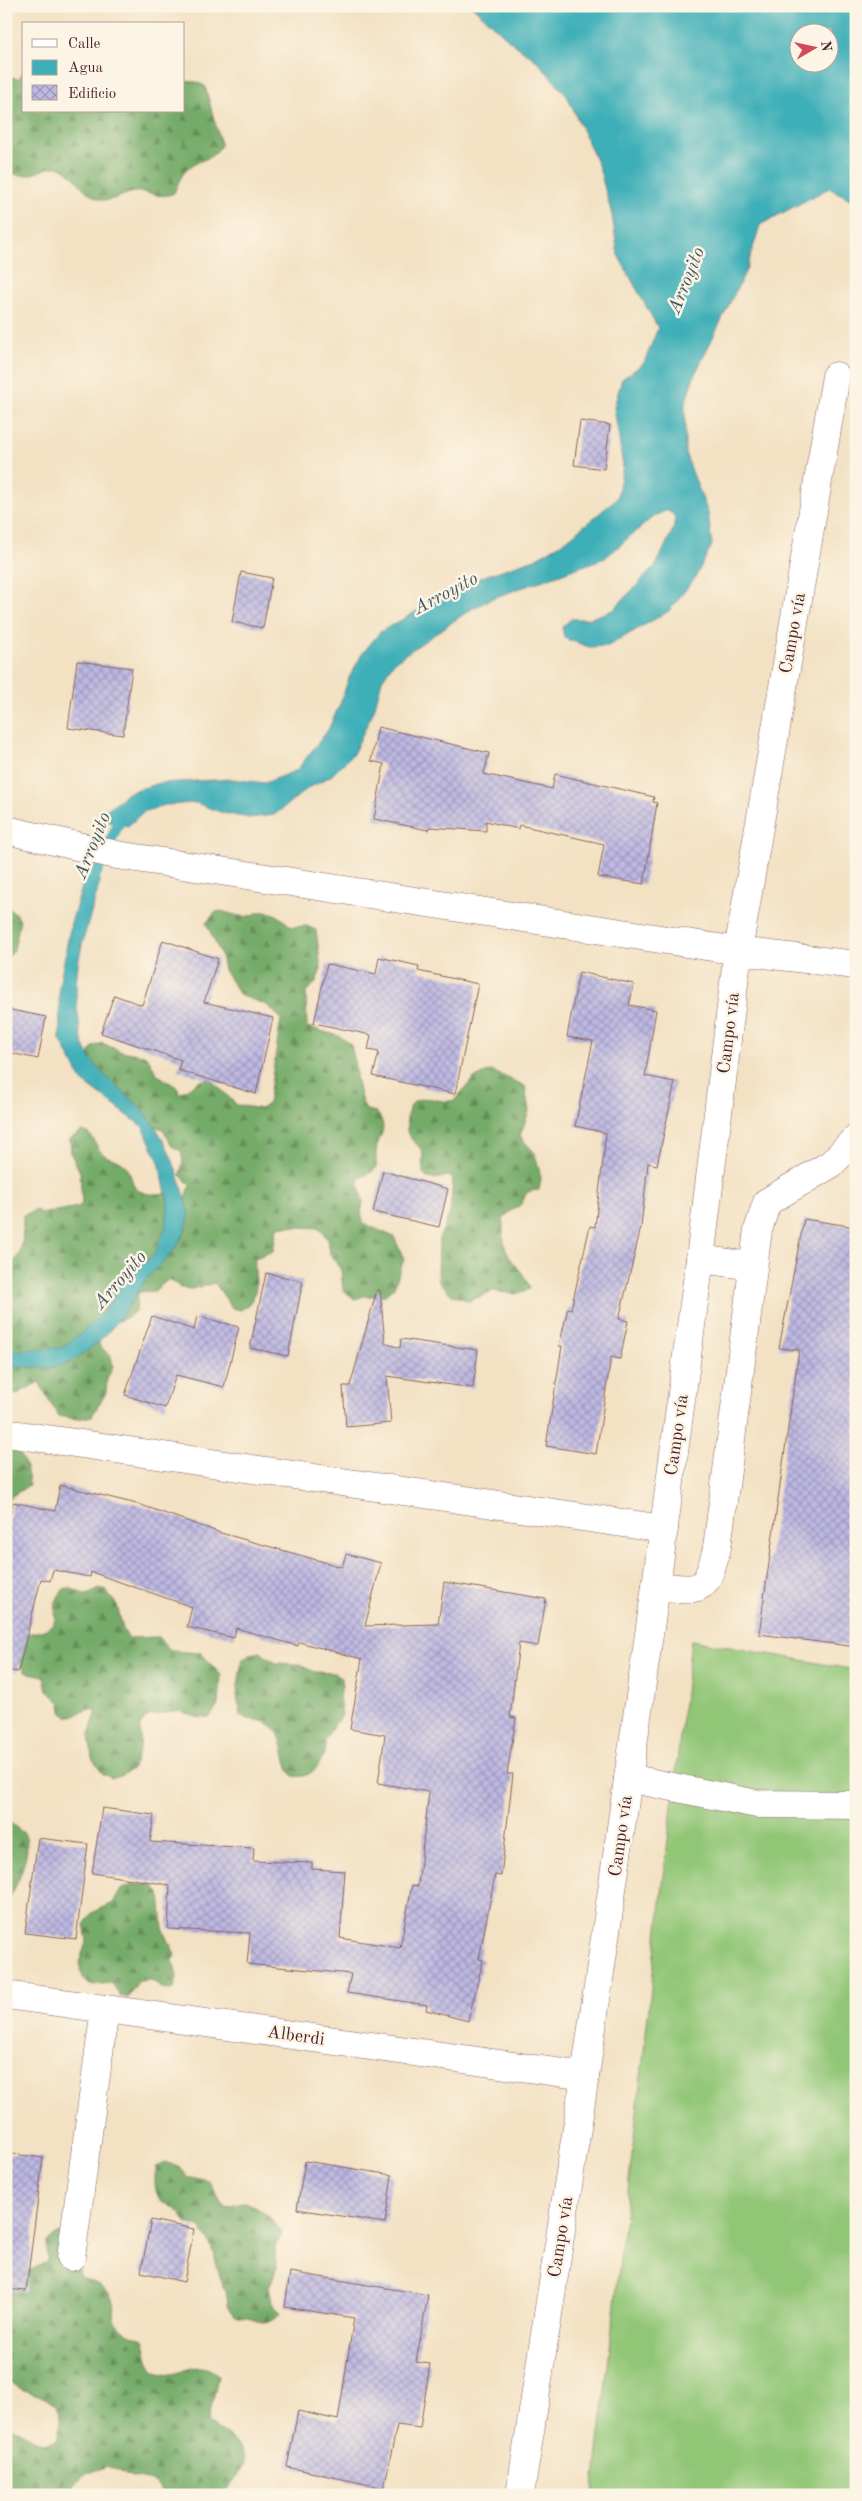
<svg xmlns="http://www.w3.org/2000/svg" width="862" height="2501" font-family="'Old Standard TT',serif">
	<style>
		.forest { fill: url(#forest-firs); stroke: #60654a }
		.garden { fill: #92c677; stroke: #6e7251 }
		.water { fill: #3eafb8; stroke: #446772; fill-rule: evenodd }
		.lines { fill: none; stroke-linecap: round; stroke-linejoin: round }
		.stream { stroke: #3eafb8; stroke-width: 11 }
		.building { fill: url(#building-cross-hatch) }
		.minor-casing { stroke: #856360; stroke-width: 29 }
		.minor { stroke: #fff; stroke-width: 28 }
		.labels { text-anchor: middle; stroke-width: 5; stroke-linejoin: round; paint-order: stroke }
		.street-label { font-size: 18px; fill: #4a1f2b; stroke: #fcf5e5 }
		.water-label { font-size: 19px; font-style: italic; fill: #455963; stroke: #fcf5e5 }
	</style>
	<defs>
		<pattern id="forest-firs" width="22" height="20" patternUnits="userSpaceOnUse" patternTransform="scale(1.25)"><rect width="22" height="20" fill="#75ab68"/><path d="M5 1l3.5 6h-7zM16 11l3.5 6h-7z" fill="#628b56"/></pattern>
		<pattern id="building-cross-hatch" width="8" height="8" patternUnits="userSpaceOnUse" patternTransform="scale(1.25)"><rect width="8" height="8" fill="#beb9e3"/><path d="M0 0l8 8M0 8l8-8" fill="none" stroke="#9c96b8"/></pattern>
	</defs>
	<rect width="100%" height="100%" fill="#fcf5e5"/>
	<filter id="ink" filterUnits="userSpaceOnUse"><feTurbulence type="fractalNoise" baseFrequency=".02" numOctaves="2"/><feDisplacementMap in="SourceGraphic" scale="10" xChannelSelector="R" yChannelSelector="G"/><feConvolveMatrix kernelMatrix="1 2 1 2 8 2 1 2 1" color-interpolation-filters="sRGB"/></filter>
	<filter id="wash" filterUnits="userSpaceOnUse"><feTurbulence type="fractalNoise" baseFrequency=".0096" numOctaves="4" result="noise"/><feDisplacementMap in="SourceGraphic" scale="20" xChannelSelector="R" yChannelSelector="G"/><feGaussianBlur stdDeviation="1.12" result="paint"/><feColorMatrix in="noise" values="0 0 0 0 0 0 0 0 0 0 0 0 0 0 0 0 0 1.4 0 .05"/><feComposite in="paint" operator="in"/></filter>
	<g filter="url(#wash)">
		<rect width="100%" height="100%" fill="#f3e1c3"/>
		<!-- forest -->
		<g class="forest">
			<path d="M24,72V111H184V81L196,82L205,86L221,145C211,162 202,157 189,168C181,174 178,184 174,193C161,199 154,193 141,192C123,190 111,208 93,196C82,190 69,167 58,167C39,166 33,183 6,171V75L18,79Z"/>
			<path d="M6,907L14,912L20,920L14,950L6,959Z"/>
			<path d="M221,911C233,914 247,921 258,912C277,911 279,917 292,927L307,926L316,930L321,969L316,982L306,993L307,1027L339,1036L351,1045C357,1067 355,1091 366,1110L376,1112C391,1129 377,1136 376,1153C375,1158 378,1165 375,1169C371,1174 362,1175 358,1180L363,1203L361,1212L363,1221L367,1225L394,1237L404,1259L394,1287L384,1296H364L355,1299L343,1290L341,1270L330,1254L328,1239L319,1228L282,1226L277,1228L273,1251L255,1258C253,1280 264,1295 241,1310L232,1308L215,1283L191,1289L180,1287L169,1279L154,1291L139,1292C135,1299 139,1310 132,1314C122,1322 93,1325 100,1347L111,1356L113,1366L107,1379L106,1393L92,1416L78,1419L58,1416L39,1382L6,1400V1267C26,1259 22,1235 23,1215L37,1210L40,1214L78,1207L82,1204L80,1172L71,1154L70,1139L82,1131C95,1134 94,1145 102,1153C110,1161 120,1157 128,1169C132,1177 131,1184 138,1190C149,1197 157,1193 168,1193C174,1192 180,1198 186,1199L190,1185L180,1175L183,1161L181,1151L172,1146L163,1129L145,1123L110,1094L88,1056L93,1047L102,1043L120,1051L144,1055L148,1058L158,1075L178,1088L179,1094L200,1081L210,1079L237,1105L261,1109L268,1104L281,1019L267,1005L240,995L224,970L221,955L206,923L216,912Z"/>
			<path d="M490,1071C494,1071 520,1084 525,1086L529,1111L520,1135L522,1139L535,1153L541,1178L539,1190C521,1191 528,1196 520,1205C515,1209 509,1211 505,1217C502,1221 503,1223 503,1228C503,1265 520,1260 530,1289L516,1294L492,1291L470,1301L452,1295L438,1281L439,1239L450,1213L453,1179L449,1176C442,1177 432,1181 426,1177C419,1171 425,1160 422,1151C419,1144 411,1141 408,1134C405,1125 407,1107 414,1102C429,1093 440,1105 455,1100L473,1079Z"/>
			<path d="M9,1444C23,1452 28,1470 29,1485L6,1500V1445Z"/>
			<path d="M69,1588L87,1595L100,1589L105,1590L117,1605L123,1630L129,1638L158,1637L171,1651L201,1653L221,1675L219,1704L210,1717L199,1718L180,1711L148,1716L141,1724L140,1749L133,1768L121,1776L112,1778L102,1773L92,1758L89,1734L97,1711C86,1705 78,1718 66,1716L62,1712L61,1703L47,1690L44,1676L25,1672L19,1659L27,1634C75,1626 42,1612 64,1589Z"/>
			<path d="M260,1652L276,1663L297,1664L315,1672L334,1673L342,1678V1687L339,1696L342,1715C337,1722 330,1730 326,1738C325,1741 325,1745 325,1749C321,1766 311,1779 293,1776C281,1761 287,1735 269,1724C260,1718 250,1722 240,1716C241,1708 238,1704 237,1696C237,1685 241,1672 242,1660L250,1654Z"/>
			<path d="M6,1820L24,1833C34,1850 16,1888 6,1904Z"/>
			<path d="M134,1884L153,1886L160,1893L163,1928L175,1955L173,1960L177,1977L174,1989C161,1993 160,1983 149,1980L139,1981L128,1998L120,1996L112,1983L93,1985L84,1981L79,1963L87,1940L84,1925L92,1913L113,1903L120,1890Z"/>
			<path d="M166,2162L180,2168L189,2178C217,2176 210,2188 225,2207C232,2206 238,2202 244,2202C253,2202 282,2226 282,2234L275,2247L276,2270L269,2287L272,2302L281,2313C269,2323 266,2324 251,2319C245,2317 239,2319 233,2314C225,2306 229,2298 225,2289C216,2270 215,2247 202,2230C198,2224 190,2226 185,2221C183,2219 182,2214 179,2212C175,2207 168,2205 163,2202C153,2194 154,2176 157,2166Z"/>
			<path d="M64,2232L81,2277C89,2282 100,2283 106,2290C127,2313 92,2319 143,2339C146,2346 146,2355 149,2362C166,2395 195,2349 218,2376L208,2423C220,2430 249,2448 244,2465C241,2476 228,2483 225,2495H164L152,2481L133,2477L107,2466L88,2473L73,2485L71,2495H6V2428C31,2428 28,2451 58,2439C66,2406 53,2400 27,2391C19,2389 13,2383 6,2379V2272L20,2275L47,2262V2242L54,2235Z"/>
		</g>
		<!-- garden -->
		<path class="garden" d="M691,1640L856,1670V2495H593Z"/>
		<!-- water -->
		<g class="water">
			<path d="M472,6H856V202L829,188L760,225L747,268L694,376L685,404V453L708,513L712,545L695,578L669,611L608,646L589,647L564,638L562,627L571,619H588L613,610L656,565L673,530L675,517L668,510L654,516L605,558L493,598L470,610L394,662L382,680L374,710L353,754L331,776L307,789L274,815L249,818L223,813L196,803L165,805L143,812L128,826L95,819L129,792L160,783L232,779L265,783L297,770L328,730L340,704L349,678L362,654L380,632L454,590L487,575L535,559L564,542L601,512L617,498L623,466L614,407L622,379L644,363L658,328L618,255L612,215L599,167L567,96L537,61L511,42ZM800,32H830V62H800Z"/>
			<path d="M85,878L100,881C87,933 69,966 79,1021C80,1028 80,1036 83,1043C94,1074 124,1089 145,1113C164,1136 173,1159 182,1187C188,1207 193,1217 182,1237C172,1258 151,1270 139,1289C122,1319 94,1355 59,1366C49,1369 19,1366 6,1367V1351L61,1348L79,1335L103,1313L124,1282L154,1255L166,1226L168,1202L159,1162L143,1127L82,1081L60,1039L59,987L71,923Z"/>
		</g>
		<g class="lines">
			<!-- stream -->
			<path class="stream" d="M88,892L124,811"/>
		</g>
		<g id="blocks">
			<!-- building -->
			<g class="building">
				<path d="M580,421L610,425L604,469L574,465Z"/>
				<path d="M241,572L272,578L263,628L232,622Z"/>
				<path d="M77,661L132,668L123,735L68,728Z"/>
				<path d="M378,727L489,753L484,774L552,789L555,774L654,797L653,802L657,803L644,884L598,877L604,844L519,825L518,829L486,821V831L429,827L428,830L374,819L384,764L371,761Z"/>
				<path d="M163,940L218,959L204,1002L273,1018L256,1094L178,1070L181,1060L101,1033L114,995L142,1005Z"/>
				<path d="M379,957L419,966L418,971L478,984L455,1094L373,1076L379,1052L368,1050L371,1035L314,1023L327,964L376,974Z"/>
				<path d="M579,972L634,984L629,1005L656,1010L645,1076L675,1082L657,1165L648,1163L641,1227L619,1319L628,1321L620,1359L611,1357L596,1454L546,1446L562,1346H559L568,1308L571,1309L590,1226L595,1227L606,1133L575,1126L593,1041L567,1037Z"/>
				<path d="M6,1009L46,1017L38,1059L6,1052Z"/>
				<path d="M383,1171L448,1189L439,1227L373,1212Z"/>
				<path d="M804,1219L856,1227V1647L759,1634L799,1350L779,1348Z"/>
				<path d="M266,1273L303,1281L288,1356L250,1348Z"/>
				<path d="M377,1290H380L385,1343L400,1348L401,1339L478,1350L473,1388L387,1376L391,1423L346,1427L343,1386H350Z"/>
				<path d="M152,1316L194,1330L197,1316L239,1327L224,1387L176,1375L165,1408L125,1395Z"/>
				<path d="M60,1485L141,1505L221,1533L342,1567L346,1554L381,1563L365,1626L438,1624L444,1582L546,1599L538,1646L519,1643L510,1717L516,1718L507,1774H513L501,1876L495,1875L479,1959L483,1960L468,2021L426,2010L427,2005L347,1993L351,1974L247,1964L250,1933L168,1929L170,1885L92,1873L102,1808L154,1815L150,1842L254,1848L253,1861L312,1863V1869L345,1871L340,1938L400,1948L412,1885L418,1886L429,1792L378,1783L385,1735L350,1729L362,1659L299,1642L298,1646L236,1628L234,1638L187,1627L192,1607L91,1572L90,1577L53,1570L50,1581L41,1579L18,1672L6,1670V1533L13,1502L55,1511Z"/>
				<path d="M38,1838L88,1844L76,1939L25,1933Z"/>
				<path d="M6,2153L43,2158L26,2291L6,2289Z"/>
				<path d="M305,2161L392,2175L385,2223L297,2209Z"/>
				<path d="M151,2220L194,2229L184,2282L141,2272Z"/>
				<path d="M290,2272L428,2295L416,2362L430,2364L420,2428L397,2425L384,2488L287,2467L298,2411L338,2420L354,2318L285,2307Z"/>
			</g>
		</g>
	</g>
	<g filter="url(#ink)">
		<use href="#blocks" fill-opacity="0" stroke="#856360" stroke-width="1"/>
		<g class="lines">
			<!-- minor casing -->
			<g class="minor-casing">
				<g id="minor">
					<path d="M6,830L117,855L738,951L856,965"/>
					<path d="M700,1259L752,1266"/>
					<path d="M6,1433L664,1529"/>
					<path d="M656,1586C701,1590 705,1596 717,1548L758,1230L767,1202L831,1164L856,1138"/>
					<path d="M628,1778L757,1804L856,1805"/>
					<path d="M6,1995L585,2076"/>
					<path d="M71,2257L105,2009"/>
					<path d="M520,2495L585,2076L656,1586L700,1259L738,951L836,376"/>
				</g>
			</g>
			<!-- minor -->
			<use href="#minor" class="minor"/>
		</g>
	</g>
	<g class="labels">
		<!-- street labels -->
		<g class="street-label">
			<text transform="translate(792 633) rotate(-80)" y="6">Campo vía</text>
			<text transform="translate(728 1033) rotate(-83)" y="6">Campo vía</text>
			<text transform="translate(676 1435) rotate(-82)" y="6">Campo vía</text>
			<text transform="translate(620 1836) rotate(-82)" y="6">Campo vía</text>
			<text transform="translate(296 2035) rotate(8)" y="6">Alberdi</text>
			<text transform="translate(560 2237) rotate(-81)" y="6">Campo vía</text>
		</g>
		<!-- water labels -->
		<g class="water-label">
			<text transform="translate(685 280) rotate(-68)" y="7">Arroyito</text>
			<text transform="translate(445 592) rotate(-28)" y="7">Arroyito</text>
			<text transform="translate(91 845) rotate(-68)" y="7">Arroyito</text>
			<text transform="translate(119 1279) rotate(-49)" y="7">Arroyito</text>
		</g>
	</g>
	<!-- margin -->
	<rect width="862" height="2501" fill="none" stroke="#fcf5e5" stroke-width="25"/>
	<!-- legend -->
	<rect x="22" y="22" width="162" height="90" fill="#fcf5e5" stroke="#b59f9b"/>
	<rect x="32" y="39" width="25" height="8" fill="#ffffff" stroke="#b59f9b"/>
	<text x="68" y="48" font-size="15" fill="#4a1f2b">Calle</text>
	<rect x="32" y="60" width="25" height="15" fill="#3eafb8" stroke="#b59f9b"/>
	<text x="68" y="72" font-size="15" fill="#4a1f2b">Agua</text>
	<rect x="32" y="85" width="25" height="15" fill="url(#building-cross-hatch)" stroke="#b59f9b"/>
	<text x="68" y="98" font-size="15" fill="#4a1f2b">Edificio</text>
	<!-- north arrow -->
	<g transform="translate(814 48) rotate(81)"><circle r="24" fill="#fcf5e5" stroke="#b59f9b"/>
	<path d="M0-4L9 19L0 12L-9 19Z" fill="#d1495b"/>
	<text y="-8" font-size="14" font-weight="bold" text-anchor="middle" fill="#4a1f2b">N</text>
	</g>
</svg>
